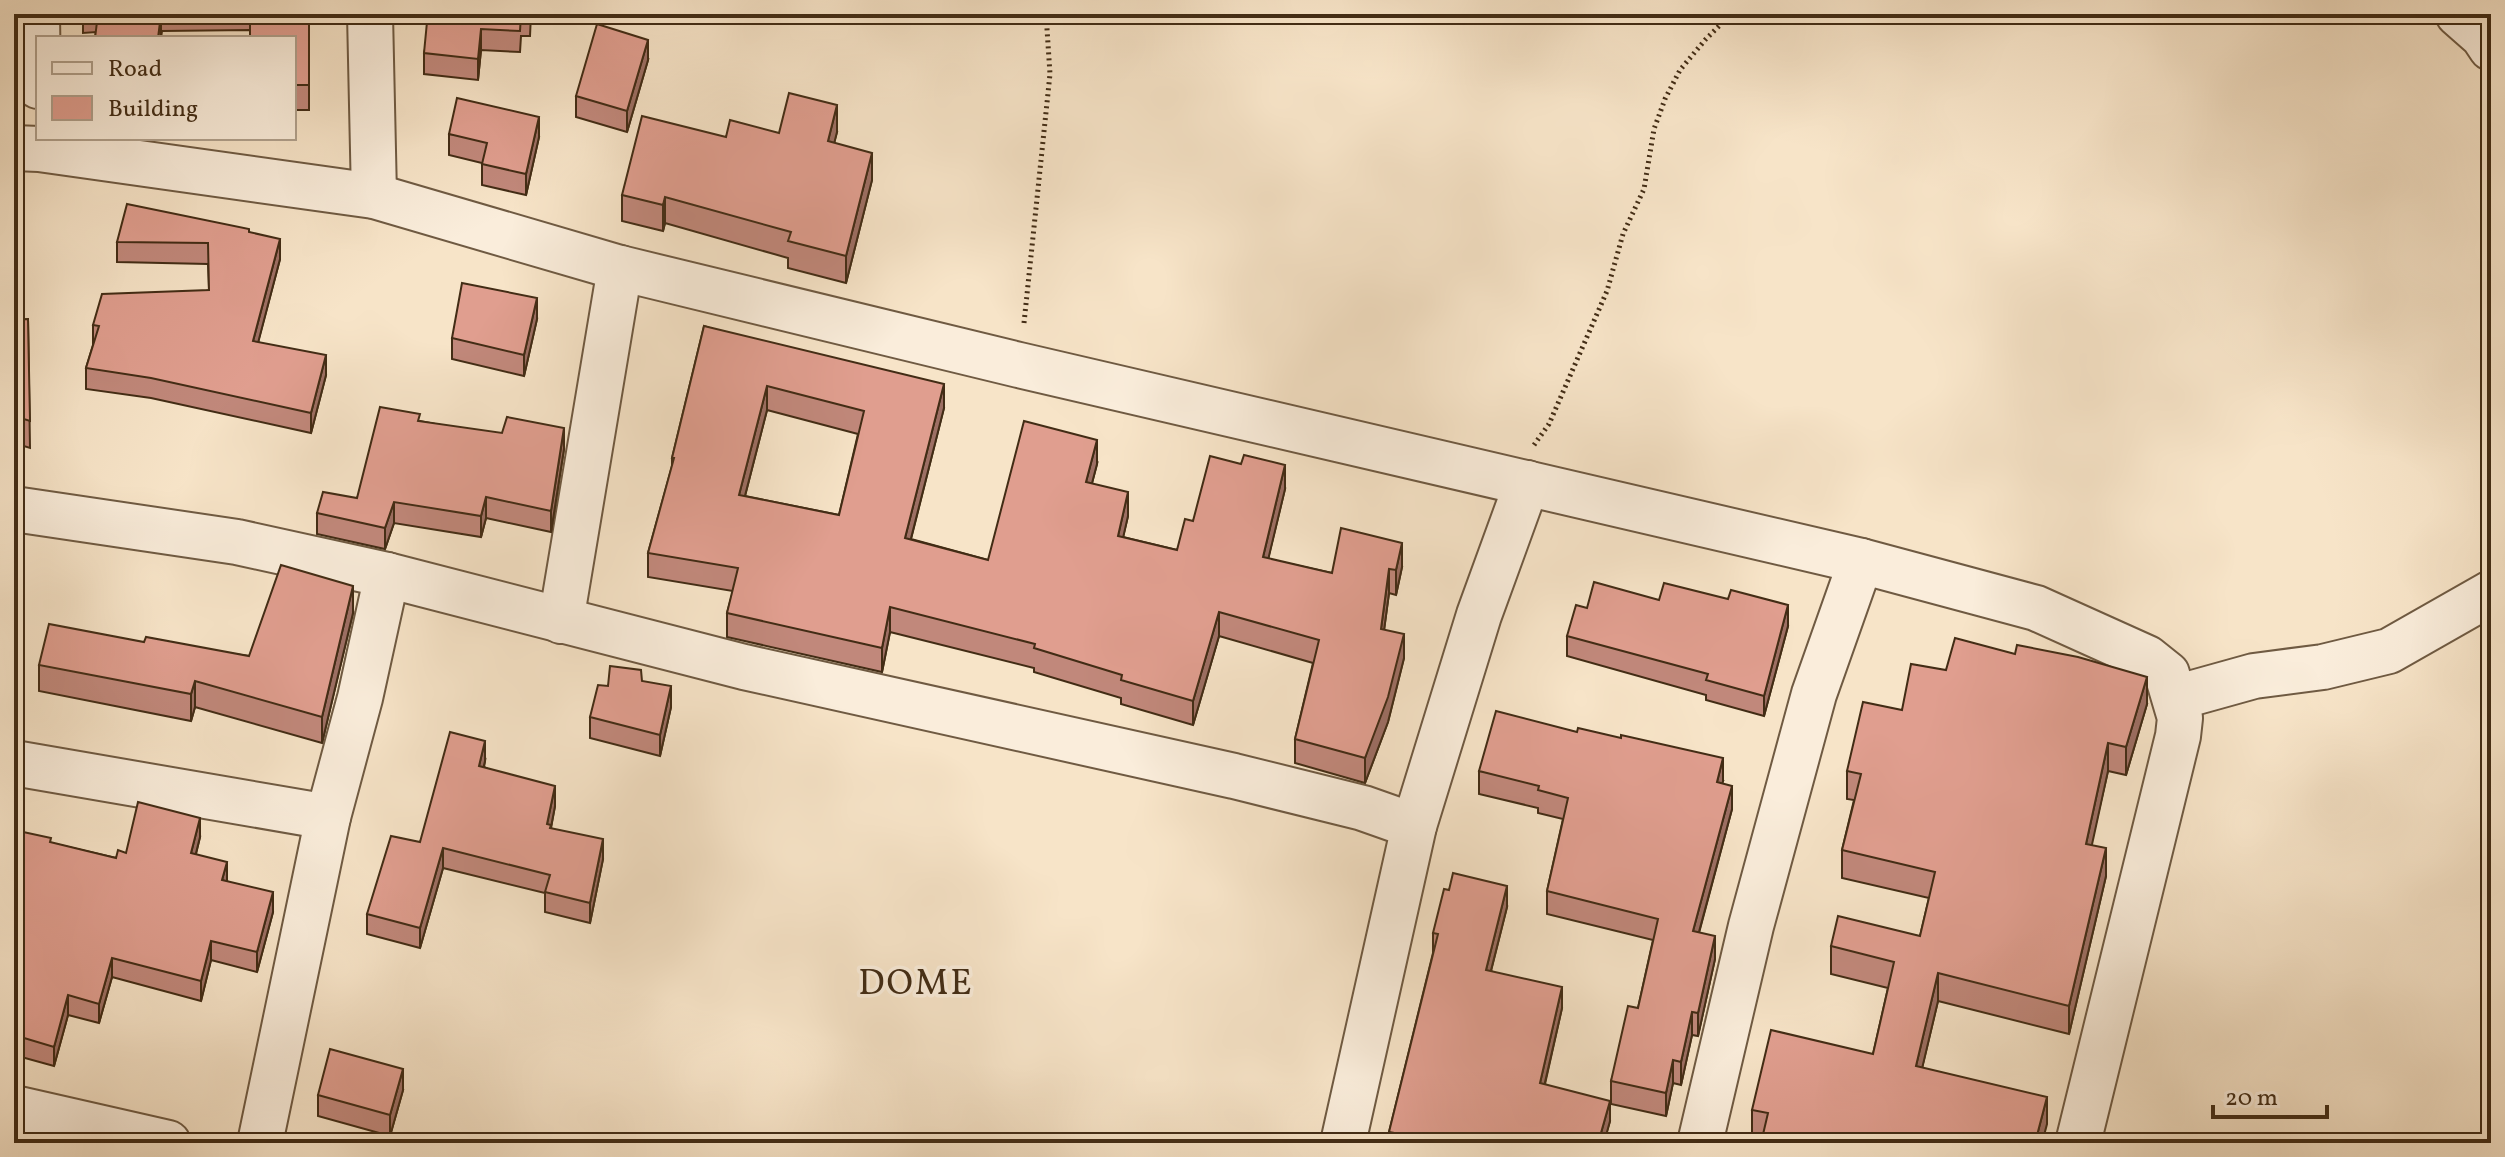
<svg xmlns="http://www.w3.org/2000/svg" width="2505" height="1157" font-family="Vollkorn,serif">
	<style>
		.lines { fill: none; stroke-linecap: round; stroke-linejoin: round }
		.street-casing { stroke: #6f5a42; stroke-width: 48 }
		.path { stroke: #422c15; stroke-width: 5; stroke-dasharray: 2 4; stroke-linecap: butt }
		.street { stroke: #faeddb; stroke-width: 44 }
		.wall { fill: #c1887b; stroke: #422c15; stroke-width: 2; fill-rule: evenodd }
		.shaded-wall { fill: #9d6f64; stroke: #422c15; stroke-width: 2 }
		.building { fill: #e09e8f; stroke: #422c15; stroke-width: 2; fill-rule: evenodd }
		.labels { text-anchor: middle; stroke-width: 7; stroke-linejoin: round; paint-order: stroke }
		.quarter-label { font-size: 36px; letter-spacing: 2px; fill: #422c15; stroke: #faeddb }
	</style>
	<rect width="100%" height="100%" fill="#f7e4c8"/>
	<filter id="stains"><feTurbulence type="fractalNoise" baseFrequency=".0025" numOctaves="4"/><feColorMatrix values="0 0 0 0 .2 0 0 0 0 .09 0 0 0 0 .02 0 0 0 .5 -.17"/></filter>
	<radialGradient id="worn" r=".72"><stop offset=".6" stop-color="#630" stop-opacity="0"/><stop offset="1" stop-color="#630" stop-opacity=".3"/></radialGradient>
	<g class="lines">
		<!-- street casing -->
		<g class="street-casing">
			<g id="street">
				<path d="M37,14L38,86"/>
				<path d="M370,14L374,196"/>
				<path d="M2458,14L2483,36L2491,48"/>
				<path d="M14,148L39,149L374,196L620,268L1019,365L1861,561L2036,608L2147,658L2167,674L2180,718L2178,736L2078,1143"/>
				<path d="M14,509L237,542L387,575L744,667L1234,776L1363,808L1414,826"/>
				<path d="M561,621L620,268"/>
				<path d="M2175,698L2254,676L2323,667L2389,651L2491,593"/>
				<path d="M14,763L328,817"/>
				<path d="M14,1108L168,1143"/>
				<path d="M260,1143L328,817L360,698L387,575"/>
				<path d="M1343,1143L1414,826L1479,615L1527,483"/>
				<path d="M1700,1143L1751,926L1814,694L1861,561"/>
			</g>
		</g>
		<!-- path -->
		<g class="path">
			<path d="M1024,323L1050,74L1046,14"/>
			<path d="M1534,445L1549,424L1607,291L1623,234L1644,189L1654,129L1665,99L1680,70L1705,40L1731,14"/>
		</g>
		<!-- street -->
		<use href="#street" class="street"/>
	</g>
	<!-- wall -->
	<g class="wall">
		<path d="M83,14H309V110H294V38L250,30L162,31L161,38H95L96,32L83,33Z"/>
		<path d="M531,14L530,36H521L520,52L481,50L478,80L424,74V53L432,23Z"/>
		<path d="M648,60L627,132L576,117V96Z"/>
		<path d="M837,132L834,143L872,180L846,283L788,268V258L665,223L663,231L622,221V195L726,137L779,133Z"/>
		<path d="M449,134L539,137L526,195L482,185V163L449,155Z"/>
		<path d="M249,232L280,259L258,342L326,375L311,433L151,398L86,389V368L93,345V325L209,290L208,264L117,262V242Z"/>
		<path d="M28,319L30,448L14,443V320Z"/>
		<path d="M537,319L524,376L452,359V338Z"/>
		<path d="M704,326L944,408L911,539L988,560L1097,464L1092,483L1128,516L1123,537L1177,550L1193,521L1285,489L1268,559L1332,573L1402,567L1396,595L1389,593L1384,630L1404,658L1388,722L1365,783L1295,763V739L1313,663L1219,636L1193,725L1121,704V698L1034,672V668L890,632L882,672L727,637V613L733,591L648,577V553L672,466V458ZM767,410L858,434L839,515L745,496Z"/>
		<path d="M420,421L564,449L551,532L486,518L481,537L394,523L385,549L317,534V513L357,498Z"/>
		<path d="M1659,600L1788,626L1764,716L1706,700V695L1567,656V636L1587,608Z"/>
		<path d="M353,613L322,743L195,707L191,721L39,691V665L144,642L249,656Z"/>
		<path d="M642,681L671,707L660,756L590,738V717L608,686Z"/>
		<path d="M2147,704L2126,775L2108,771L2091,845L2106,876L2069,1034L1938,1001L1922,1068L2047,1124L1761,1140L1752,1138V1110L1873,1054L1888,988L1831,974V946L1920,936L1929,898L1842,878V850L1854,800L1847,799V771L1902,710Z"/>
		<path d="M485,761L484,767L555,806L551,828L603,859L590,923L545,912V893L443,868L420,948L367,934V914L420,842Z"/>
		<path d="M1479,771L1723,781L1722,783L1732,809L1699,933L1715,959L1698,1036L1692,1035L1681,1085L1673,1083L1666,1116L1611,1104V1081L1638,1008L1653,940L1547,914V891L1563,819L1538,813V808L1479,794Z"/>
		<path d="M14,830L51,843L116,858L126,853L200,837L196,854L227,881L273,912L257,972L211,960L201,1001L112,977L99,1023L68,1015L54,1066L14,1055Z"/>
		<path d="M1507,907L1491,971L1562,1008L1545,1084L1610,1121L1604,1141L1611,1143H1389V1132L1433,953V933Z"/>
		<path d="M403,1090L390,1136L318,1116V1095Z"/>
	</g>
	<!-- shaded-wall -->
	<g class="shaded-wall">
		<path d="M161,14V38H158Z"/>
		<path d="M481,29V50L478,80V59Z"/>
		<path d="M648,40V60L627,132V111Z"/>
		<path d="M837,105V132L828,168V141Z"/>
		<path d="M539,117V137L526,195V174Z"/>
		<path d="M872,153V180L846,283V256Z"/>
		<path d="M665,197V223L663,231V205Z"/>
		<path d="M280,239V259L253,362V341Z"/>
		<path d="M537,298V319L524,376V355Z"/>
		<path d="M326,355V375L311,433V413Z"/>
		<path d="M944,384V408L905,562V538Z"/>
		<path d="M767,386V410L739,519V495Z"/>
		<path d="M564,428V449L551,532V511Z"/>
		<path d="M1097,440V464L1086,506V482Z"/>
		<path d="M1285,465V489L1263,581V557Z"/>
		<path d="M1128,492V516L1118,560V536Z"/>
		<path d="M486,497V518L481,537V516Z"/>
		<path d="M394,502V523L385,549V528Z"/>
		<path d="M1402,543V567L1396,595V570Z"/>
		<path d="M1389,569V593L1381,653V629Z"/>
		<path d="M353,586V613L322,743V717Z"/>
		<path d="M1788,605V626L1764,716V696Z"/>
		<path d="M890,607V632L882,672V648Z"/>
		<path d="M1219,612V636L1193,725V701Z"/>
		<path d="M1404,634V658L1388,722L1365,783V758Z"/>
		<path d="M2147,677V704L2126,775V747Z"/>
		<path d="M195,681V707L191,721V694Z"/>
		<path d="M671,686V707L660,756V735Z"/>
		<path d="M485,741V761L479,786V766Z"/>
		<path d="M2108,743V771L2086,872V844Z"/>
		<path d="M1723,758V781L1717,805V782Z"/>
		<path d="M555,786V806L551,827L547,824Z"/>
		<path d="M1732,786V809L1693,954V931Z"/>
		<path d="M200,818V837L191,873V853Z"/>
		<path d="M603,839V859L590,923V903Z"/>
		<path d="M443,848V868L420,948V928Z"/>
		<path d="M2106,848V876L2069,1034V1006Z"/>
		<path d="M227,862V882L222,880Z"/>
		<path d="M1507,886V907L1486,990V970Z"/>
		<path d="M273,892V912L257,972V952Z"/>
		<path d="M1715,936V959L1698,1036V1013Z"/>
		<path d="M211,941V960L201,1001V981Z"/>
		<path d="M112,958V977L99,1023V1004Z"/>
		<path d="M1938,973V1001L1916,1094V1066Z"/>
		<path d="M1562,987V1008L1540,1104V1083Z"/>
		<path d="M68,995V1015L54,1066V1047Z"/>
		<path d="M1692,1012V1035L1681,1085V1062Z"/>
		<path d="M1673,1060V1083L1666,1116V1093Z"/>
		<path d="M403,1069V1090L390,1136V1115Z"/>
		<path d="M2047,1097V1124L2042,1143H2035Z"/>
		<path d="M1610,1101V1121L1604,1143L1599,1140Z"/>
	</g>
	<!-- building -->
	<g class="building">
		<path d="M98,14H161L158,38H95Z"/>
		<path d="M250,14H309V85H294V38H250Z"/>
		<path d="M433,14H530V16L521,15L520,31L481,29L478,59L424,53L427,22L432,23Z"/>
		<path d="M597,24L648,40L627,111L576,96Z"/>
		<path d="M789,93L837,105L828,141L872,153L846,256L788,241L791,232L665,197L663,205L622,195L642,116L726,137L730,120L779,133Z"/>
		<path d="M457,98L539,117L526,174L482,164L487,143L449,134Z"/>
		<path d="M127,204L249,229V232L280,239L253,341L326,355L311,413L151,378L86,368L99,326L93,325L102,294L209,290L208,243L117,242Z"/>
		<path d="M462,283L537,298L524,355L452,338Z"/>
		<path d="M28,319L30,421L14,416V320Z"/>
		<path d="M704,326L944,384L905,538L988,560L1024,421L1097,440L1086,482L1128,492L1118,536L1177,550L1185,519L1193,521L1210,456L1241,464L1244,455L1285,465L1263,557L1332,573L1341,528L1402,543L1396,570L1389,569L1381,629L1404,634L1388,697L1365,758L1295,739L1319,640L1219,612L1193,701L1121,680L1122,675L1034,648L1035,644L890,607L882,648L727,613L738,568L648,553L674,458H672ZM767,386L864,411L839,515L739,495Z"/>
		<path d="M380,407L420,414L418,421L502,433L507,417L564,428L551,511L486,497L481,516L394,502L385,528L317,513L323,492L357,498Z"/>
		<path d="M281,565L353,586L322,717L195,681L191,694L39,665L49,624L144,642L146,637L249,656Z"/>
		<path d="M1594,582L1659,600L1664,583L1728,599L1731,590L1788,605L1764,696L1706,680L1708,674L1567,636L1576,605L1587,608Z"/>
		<path d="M1955,638L2015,654L2017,645L2078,657L2147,677L2126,747L2108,743L2086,844L2106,848L2069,1006L1938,973L1916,1066L2047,1097L2035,1143H1761L1768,1113L1752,1110L1771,1030L1873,1054L1894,962L1831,946L1838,916L1920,936L1935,872L1842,850L1861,774L1847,771L1863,702L1902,710L1911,664L1946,670Z"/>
		<path d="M610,666L641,670L642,681L671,686L660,735L590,717L598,685L608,686Z"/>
		<path d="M1496,711L1577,732L1578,728L1621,738V735L1723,758L1717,782L1732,786L1693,931L1715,936L1698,1013L1692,1012L1681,1062L1673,1060L1666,1093L1611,1081L1628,1006L1638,1008L1658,919L1547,891L1568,798L1538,790L1539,786L1479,771Z"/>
		<path d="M450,732L485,741L479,766L555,786L547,824L551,825L550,828L603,839L590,903L545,892L550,875L443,848L420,928L367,914L391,836L420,842Z"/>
		<path d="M138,802L200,818L191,853L227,862L222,880L273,892L257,952L211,941L201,981L112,958L99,1004L68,995L54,1047L14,1035V830L51,838L50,842L116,858L118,850L126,853Z"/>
		<path d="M1453,873L1507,886L1486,970L1562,987L1540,1083L1610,1101L1599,1140L1611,1143H1409L1411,1136L1389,1132L1438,934L1433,933L1444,889L1449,890Z"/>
		<path d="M330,1049L403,1069L390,1115L318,1095Z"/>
	</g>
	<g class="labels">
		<!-- quarter labels -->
		<g class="quarter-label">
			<text x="916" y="994">DOME</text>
		</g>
	</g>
	<!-- margin -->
	<rect width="2505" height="1157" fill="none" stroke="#f7e4c8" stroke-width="48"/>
	<rect x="16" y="16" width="2473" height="1125" fill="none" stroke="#422c15" stroke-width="4"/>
	<rect x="24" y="24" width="2457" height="1109" fill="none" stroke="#422c15" stroke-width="2"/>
	<!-- legend -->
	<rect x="36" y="36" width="260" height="104" fill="#faeddb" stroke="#b0a08c" stroke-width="2"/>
	<rect x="52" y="62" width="40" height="12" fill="#faeddb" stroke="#b0a08c" stroke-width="2"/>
	<text x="108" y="76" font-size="24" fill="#422c15">Road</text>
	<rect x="52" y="96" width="40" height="24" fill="#e09e8f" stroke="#b0a08c" stroke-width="2"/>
	<text x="108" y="116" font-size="24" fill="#422c15">Building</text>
	<!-- scale -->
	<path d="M2213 1105v12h114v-12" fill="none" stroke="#422c15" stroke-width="4"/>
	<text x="2225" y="1105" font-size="24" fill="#422c15" stroke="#faeddb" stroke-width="6" paint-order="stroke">20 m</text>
	<rect width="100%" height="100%" filter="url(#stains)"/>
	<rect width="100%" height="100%" fill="url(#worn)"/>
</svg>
